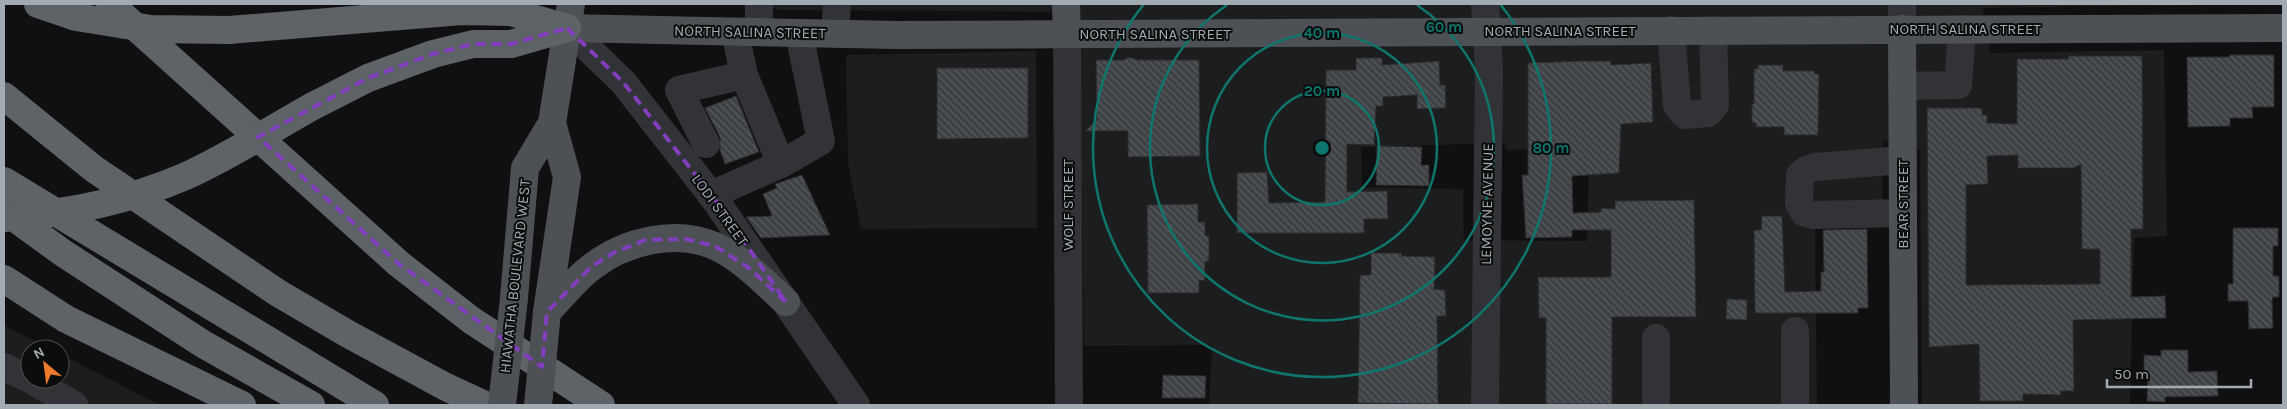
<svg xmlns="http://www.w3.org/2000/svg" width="2287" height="409" font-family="Karla,sans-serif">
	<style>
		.built { fill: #1c1d1e; fill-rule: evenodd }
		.building { fill: url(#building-back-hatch); stroke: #2a2b2e; fill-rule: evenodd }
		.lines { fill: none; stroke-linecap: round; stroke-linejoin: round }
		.minor { stroke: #313336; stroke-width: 28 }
		.major { stroke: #4d5155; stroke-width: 28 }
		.highway { stroke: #5d6367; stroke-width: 28 }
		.major-bridge { stroke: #4d5155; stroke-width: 28 }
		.highway-bridge { stroke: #5d6367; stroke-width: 28 }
		.marked { fill: none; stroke: #813fbd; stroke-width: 4; stroke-dasharray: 10 6; stroke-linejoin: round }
		.ring { fill: none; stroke: #0f766e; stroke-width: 2.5 }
		.labels { text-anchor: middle; stroke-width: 4; stroke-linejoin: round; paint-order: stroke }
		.street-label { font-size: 15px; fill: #a2abb2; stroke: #0b0c0c }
		.centre { fill: #0f766e; stroke: #0b0c0c; stroke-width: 2.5 }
		.ring-label { font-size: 15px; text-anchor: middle; font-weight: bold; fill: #0f766e; stroke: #0b0c0c; stroke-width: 4; stroke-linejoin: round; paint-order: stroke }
	</style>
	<defs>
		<pattern id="building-back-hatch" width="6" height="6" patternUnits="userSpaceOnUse" patternTransform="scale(1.25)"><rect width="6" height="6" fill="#3f4245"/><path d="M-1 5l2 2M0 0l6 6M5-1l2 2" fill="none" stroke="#585b5d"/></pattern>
	</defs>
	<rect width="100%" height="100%" fill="#101012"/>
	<!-- built -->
	<g class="built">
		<path d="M745,4H2283L1983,8L1990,53L2164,50L2167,236L2134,238L2130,405H1922L1920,150L1883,140L1882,222H1815L1817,405H1209L1212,345L1084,346L1080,12L782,10ZM1505,143L1506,150L1589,147L1587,241L1464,240L1463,189L1362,187L1361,147Z"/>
		<path d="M1036,51L1037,228L861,229L848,164L846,55Z"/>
		<path d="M4,325L50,349H30V379H60V354L160,405H4Z"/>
	</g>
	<!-- building -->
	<g class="building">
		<path d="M2230,55H2274V107H2252L2253,118H2230V126L2188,127L2187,57H2229Z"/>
		<path d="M2068,56H2142L2143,229H2131V297L2165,296L2166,318L2073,320L2074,391H2061V395L2023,394V401H1980L1979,344L1929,347L1927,108H1982V115H1987V123L2017,124V59H2069ZM2018,155V168H2074L2081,164L2082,249H2100V284L1966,285V185L1988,184L1987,156Z"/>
		<path d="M1128,57L1138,60H1199L1200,156L1128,157V131H1085L1097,120L1096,60H1124Z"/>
		<path d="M1356,58H1382V65L1439,61L1440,85H1445L1446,108L1417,109V95L1383,97V106H1376L1374,145L1347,144V192L1387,191L1388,219H1364V233H1237V173L1267,172L1269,203L1325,202L1326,70H1356Z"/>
		<path d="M1581,61H1610L1611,65L1651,63L1653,122L1621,124L1619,173L1572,176L1573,213L1601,212V208L1615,209V201L1694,200L1696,317H1612V404H1546V318H1539L1538,277H1611V230H1572V237L1526,238L1522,175H1528V63Z"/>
		<path d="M1758,65H1783V71H1814V74H1819L1818,135H1784V127H1756V123H1752V104H1754V69H1758Z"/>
		<path d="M937,68H1028V138L937,139Z"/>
		<path d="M736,96L759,152L725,164L720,150V137L705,108Z"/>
		<path d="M1377,146L1422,147L1421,165H1429V186L1376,185Z"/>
		<path d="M802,175L830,235L761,238L746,217L772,216L763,194L777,188L775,184Z"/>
		<path d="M1198,204V222H1205V236H1209V261L1205,262V281L1199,280V293H1148L1147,205Z"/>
		<path d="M1762,216H1782L1785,292L1821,291V272H1824L1823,230L1867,229L1868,308H1858V313H1755L1754,230H1761Z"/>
		<path d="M2233,228H2278V246H2273V276H2279V297H2273L2272,300L2273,328L2249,329L2248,301H2228V284H2233Z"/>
		<path d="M1371,253H1401L1402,256L1435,257L1434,289L1445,290L1446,316H1437L1438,404L1358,403L1360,275H1371Z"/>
		<path d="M1727,299L1747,300V320L1726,319Z"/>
		<path d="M2161,350H2188V372L2217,371L2218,396L2165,397V402L2147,401L2148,375H2144V355L2161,356Z"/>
		<path d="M1163,375L1206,376L1205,398H1162Z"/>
	</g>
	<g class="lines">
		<!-- minor -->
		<g class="minor">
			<path d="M1902,4V29"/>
			<path d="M567,28L623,82L716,201L856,405"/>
			<path d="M1671,30L1677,106L1685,115L1708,113L1715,105L1713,30"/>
			<path d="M759,32V4"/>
			<path d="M835,34L837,4"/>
			<path d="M1067,34L1069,405"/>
			<path d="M1902,86L1958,85L1962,29"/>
			<path d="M706,144L679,90L744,75"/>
			<path d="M1903,160L1815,167L1806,170L1800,175L1799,204L1805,213L1813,215L1903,213"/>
			<path d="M781,164L821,141L799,33"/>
			<path d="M711,195L781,164L744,75L735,32"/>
			<path d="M1795,331V405"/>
			<path d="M4,367L30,379"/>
			<path d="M30,379L74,405"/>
			<path d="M1485,405L1489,70L1485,4"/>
			<path d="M1656,405V338"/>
		</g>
		<!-- major -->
		<g class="major">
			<path d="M1066,4L1067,34"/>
			<path d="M567,28L897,35L2283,28"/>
			<path d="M1902,29L1904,405"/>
			<path d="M514,298L525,168L552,123L571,4"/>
			<path d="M547,312C562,297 576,278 593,266C626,241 675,229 715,246C742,258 765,283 786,302"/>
			<path d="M547,312L567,177L552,123"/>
		</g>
		<!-- highway -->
		<g class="highway">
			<path d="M38,4L76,17L126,25"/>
			<path d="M110,4L399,264L471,320L601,405"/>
			<path d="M229,30L462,11L511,12L567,28"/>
			<path d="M4,96L94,169L278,293L348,334L446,387L485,405"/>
			<path d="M313,106L368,78L433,54L473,44H511L567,28"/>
			<path d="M4,181L375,405"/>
			<path d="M4,210L63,253L203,344L311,405"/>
			<path d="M4,279L66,319L242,405"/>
		</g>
		<!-- major-bridge -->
		<g class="major-bridge">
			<path d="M502,405L514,298"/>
			<path d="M538,405L547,312"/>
		</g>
		<!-- highway-bridge -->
		<g class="highway-bridge">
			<path d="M126,25L151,29L229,30"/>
			<path d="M4,218C66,214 128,201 186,176C228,157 272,129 313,106"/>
		</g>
	</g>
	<!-- marked area -->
	<path class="marked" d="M567,28L623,82L716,201L786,302L749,268L715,246L686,239L645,240L613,253L591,267L547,312L542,367L399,264L258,137L368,78L433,54L473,44H511Z"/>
	<!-- distance rings -->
	<g class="ring">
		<circle cx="1322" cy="148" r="57"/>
		<circle cx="1322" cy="148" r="115"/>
		<path d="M1417 5A172 172 0 1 1 1227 5"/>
		<path d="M1500 4A229 229 0 1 1 1144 4"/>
	</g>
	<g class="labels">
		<!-- street labels -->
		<g class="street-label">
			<text x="1965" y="34">NORTH SALINA STREET</text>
			<text x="1560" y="36">NORTH SALINA STREET</text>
			<text transform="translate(750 32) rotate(1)" y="5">NORTH SALINA STREET</text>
			<text x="1155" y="39">NORTH SALINA STREET</text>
			<text transform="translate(1487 204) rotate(-89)" y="5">LEMOYNE AVENUE</text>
			<text transform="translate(1903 204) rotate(-90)" y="5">BEAR STREET</text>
			<text transform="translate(1068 205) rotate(-90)" y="5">WOLF STREET</text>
			<text transform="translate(720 210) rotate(54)" y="5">LODI STREET</text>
			<text transform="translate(515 276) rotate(-84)" y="5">HIAWATHA BOULEVARD WEST</text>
		</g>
	</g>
	<circle cx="1322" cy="148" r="8" class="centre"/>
	<g class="ring-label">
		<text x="1444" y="32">60 m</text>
		<text x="1322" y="38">40 m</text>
		<text x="1322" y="96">20 m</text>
		<text x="1551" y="153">80 m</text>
	</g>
	<!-- border -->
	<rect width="2287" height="409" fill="none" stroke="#a2abb2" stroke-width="10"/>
	<!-- north arrow -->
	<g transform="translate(45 364) rotate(331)"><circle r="24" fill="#0b0c0c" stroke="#474c4e"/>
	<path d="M0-4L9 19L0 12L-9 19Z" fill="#ed792d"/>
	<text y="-8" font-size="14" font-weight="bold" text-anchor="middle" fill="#a2abb2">N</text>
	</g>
	<!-- scale -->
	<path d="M2107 379v8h144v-8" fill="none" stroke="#a2abb2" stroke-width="2.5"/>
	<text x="2114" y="379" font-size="15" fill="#a2abb2" stroke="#0b0c0c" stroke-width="4" paint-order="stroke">50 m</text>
</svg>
